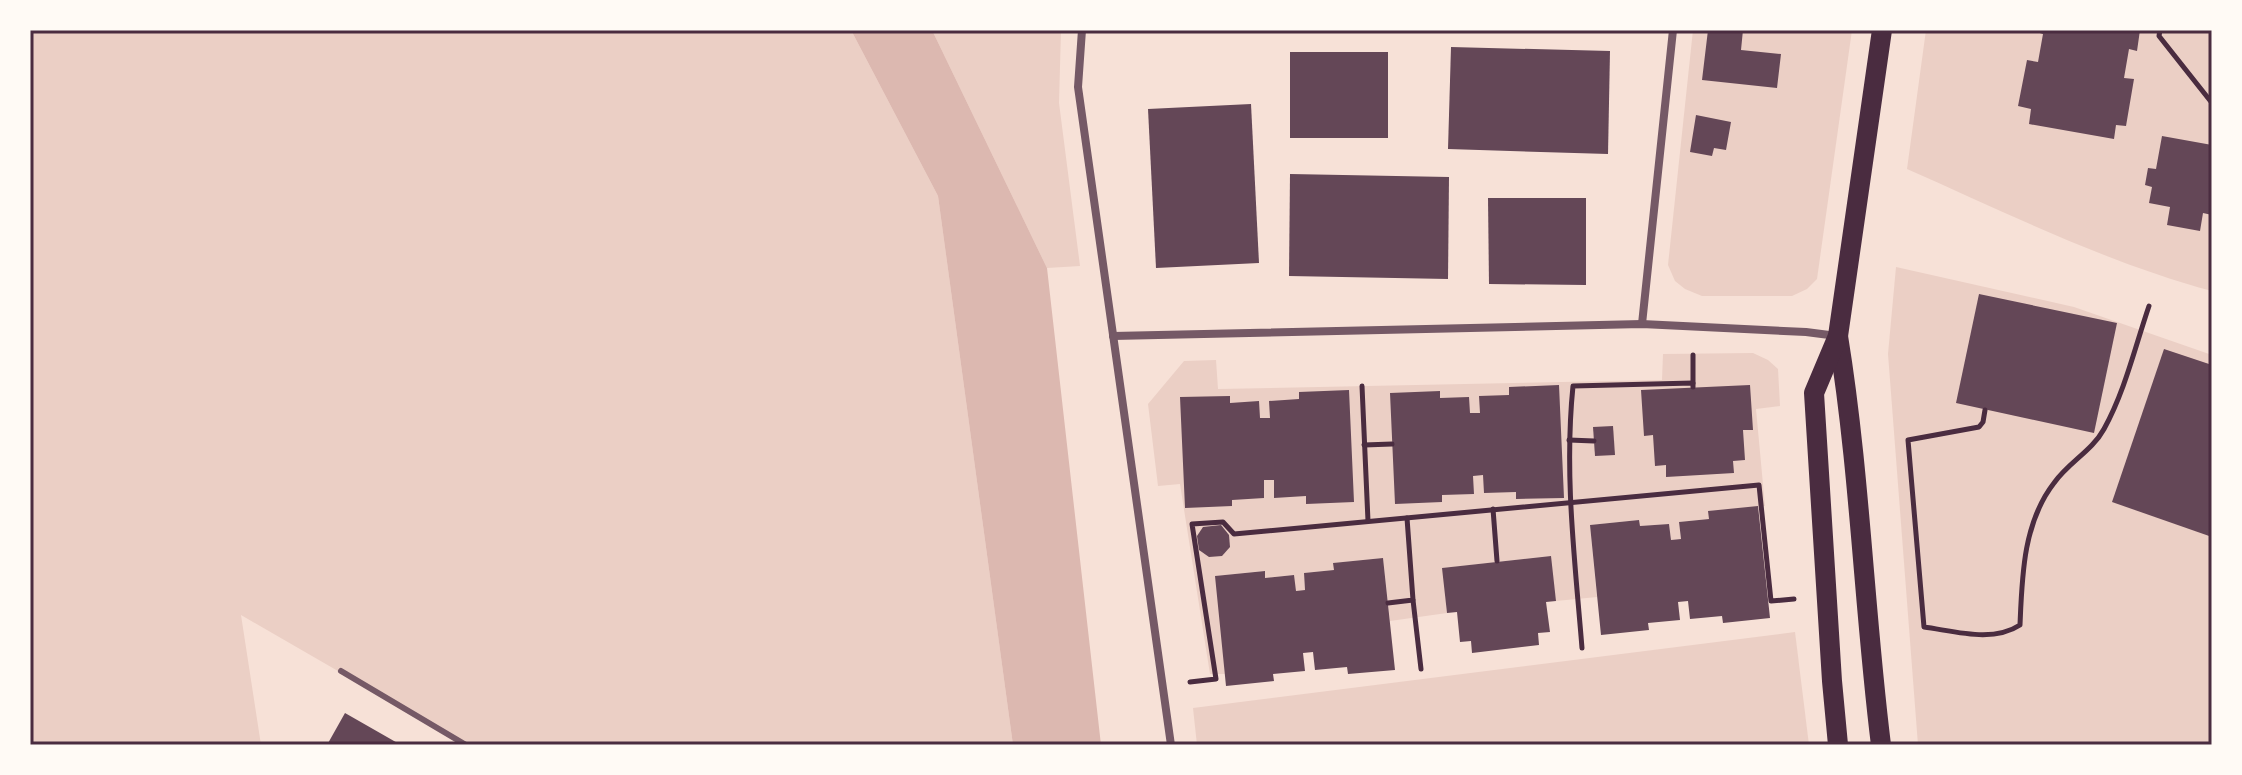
<svg xmlns="http://www.w3.org/2000/svg" width="2242" height="775" font-family="Cabin,sans-serif">
	<style>
		.green { fill: #ebcfc5 }
		.water { fill: #dcb8b0 }
		.building { fill: #644757 }
		.lines { fill: none; stroke-linecap: round; stroke-linejoin: round }
		.path { stroke: #4a2c40; stroke-width: 5 }
		.service { stroke: #755966; stroke-width: 6 }
		.minor { stroke: #755966; stroke-width: 8 }
		.primary { stroke: #4a2c40; stroke-width: 20 }
		.neatline { fill: none; stroke: #4a2c40; stroke-width: 3 }
	</style>
	<rect width="100%" height="100%" fill="#f7e1d7"/>
	<!-- green -->
	<g class="green">
		<path d="M30,30H851L938,196L1013,745H466L241,615L261,745H30Z"/>
		<path d="M932,30H1061L1059,103L1080,266L1047,268Z"/>
		<path d="M1693,30H1852L1817,279L1807,289L1792,296H1702L1685,289L1675,281L1668,265Z"/>
		<path d="M1926,30H2212V291C2107,263 2007,213 1907,169Z"/>
		<path d="M1896,267L2074,307L2212,355V745H1918L1888,354Z"/>
		<path d="M1753,353L1768,360L1778,369L1780,406L1756,409L1765,506L1709,511V519L1679,522L1681,539L1671,540L1669,524L1640,526L1639,520L1590,525L1597,597L1556,601L1550,556L1443,568L1447,613L1390,621L1383,558L1334,563V570L1304,573L1305,590L1296,591L1293,575L1265,578L1264,571L1216,576L1225,674H1210L1180,484L1158,486L1148,404L1184,361L1216,360L1218,389L1662,380L1663,354Z"/>
		<path d="M1795,632L1809,745H1197L1193,708Z"/>
	</g>
	<!-- water -->
	<path class="water" d="M851,30H932L1047,268L1101,745H1013L938,196Z"/>
	<!-- building -->
	<g class="building">
		<path d="M1708,30H1743L1741,50L1781,54L1777,88L1702,80Z"/>
		<path d="M2030,30H2140L2137,51L2129,49L2124,78L2134,79L2126,126L2116,125L2114,139L2029,124L2031,109L2018,106L2027,60L2038,62L2043,34Z"/>
		<path d="M1451,47L1610,51L1608,154L1448,149Z"/>
		<rect x="1290" y="52" width="98" height="86"/>
		<path d="M1251,104L1259,263L1156,268L1148,109Z"/>
		<path d="M1696,115L1731,122L1726,150L1714,148L1712,156L1690,152Z"/>
		<path d="M2162,136L2212,145V215L2203,213L2200,231L2167,225L2170,207L2149,203L2152,187L2145,185L2148,168L2156,169Z"/>
		<path d="M1290,174L1449,177L1448,279L1289,276Z"/>
		<path d="M1488,198H1586V285L1489,284Z"/>
		<path d="M1979,294L2117,323L2094,433L1956,403Z"/>
		<path d="M2164,349L2212,365V537L2112,502Z"/>
		<path d="M1559,385L1564,498L1516,499V492L1484,493L1483,475L1473,476L1474,494L1442,495V502L1395,504L1390,393L1440,391V398L1469,397L1470,413H1480L1479,396L1509,395V387Z"/>
		<path d="M1750,385L1753,430H1743L1745,460L1733,461L1734,473L1666,477V465L1655,466L1653,435L1644,436L1641,390Z"/>
		<path d="M1349,390L1354,502L1306,504V496L1274,498V480H1264V498L1232,500V506L1185,508L1180,397L1230,396V403L1259,401L1260,418H1270L1269,401L1299,399V392Z"/>
		<path d="M1613,426L1615,455L1595,456L1593,427Z"/>
		<path d="M1758,506L1770,618L1723,623L1722,616L1690,619L1688,601L1678,602L1680,620L1648,623L1649,630L1601,635L1590,525L1639,520L1640,526L1669,524L1671,540L1681,539L1679,522L1709,519L1708,511Z"/>
		<path d="M1221,525L1229,535L1230,547L1222,556L1209,557L1199,550L1197,536L1203,527Z"/>
		<path d="M1551,556L1556,601L1546,602L1550,632L1538,633L1539,645L1472,653L1471,641L1460,642L1457,612L1447,613L1442,568Z"/>
		<path d="M1383,558L1395,670L1348,674L1347,667L1315,670L1313,652L1303,653L1305,671L1273,674L1274,681L1226,686L1215,576L1265,571V578L1294,575L1296,591L1305,590L1304,573L1334,570L1333,563Z"/>
		<path d="M345,713L401,745H327Z"/>
	</g>
	<g class="lines">
		<!-- path -->
		<g class="path">
			<path d="M2160,30L2159,36L2212,103"/>
			<path d="M1693,355V383"/>
			<path d="M1362,386L1368,521"/>
			<path d="M1985,410L1983,422L1979,427L1908,440L1924,627C1954,631 1993,643 2020,625C2022,577 2023,523 2054,483C2069,462 2092,451 2104,429C2125,391 2135,347 2149,306"/>
			<path d="M1569,440L1594,441"/>
			<path d="M1364,445L1392,444"/>
			<path d="M1493,509L1497,561"/>
			<path d="M1413,600L1421,669"/>
			<path d="M1388,603L1413,600L1407,518"/>
			<path d="M1582,648C1575,561 1564,474 1573,386L1693,383V387"/>
			<path d="M1190,682L1216,679L1192,524L1223,522L1234,534L1759,485L1771,601L1794,599"/>
		</g>
		<!-- service -->
		<path class="service" d="M341,671L466,745"/>
		<!-- minor -->
		<g class="minor">
			<path d="M1082,30L1078,87L1171,745"/>
			<path d="M1642,324L1673,30"/>
			<path d="M1113,336L1642,324L1806,332L1837,336"/>
		</g>
		<!-- primary -->
		<g class="primary">
			<path d="M1838,336C1860,471 1864,609 1881,745"/>
			<path d="M1838,745L1832,681L1814,393L1838,336L1882,30"/>
		</g>
	</g>
	<!-- border -->
	<rect width="2242" height="775" fill="none" stroke="#fffaf5" stroke-width="64"/>
	<rect x="32" y="32" width="2178" height="711" class="neatline"/>
</svg>
